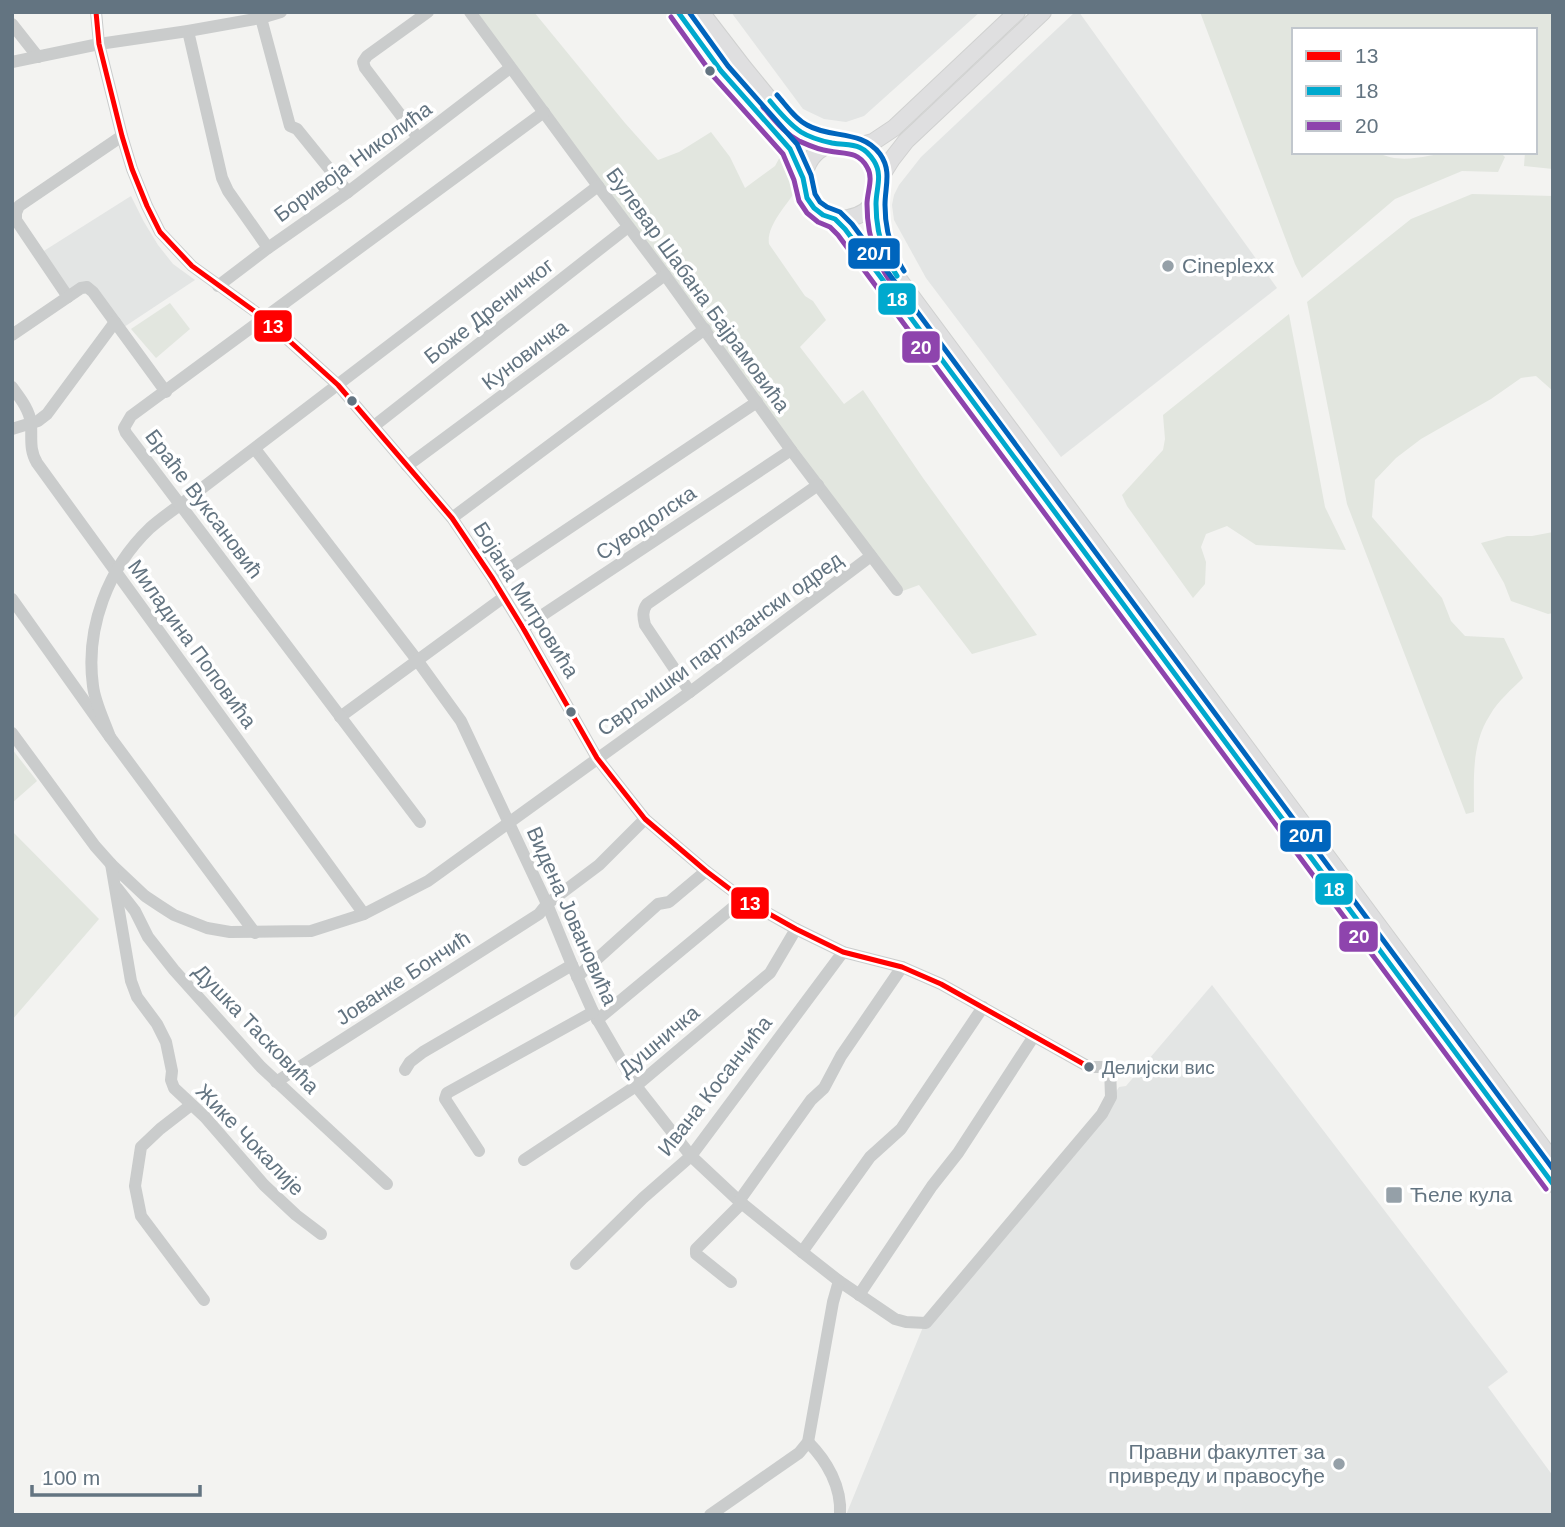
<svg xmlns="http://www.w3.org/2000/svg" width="1565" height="1527" font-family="Arial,sans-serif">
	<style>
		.built { fill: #e3e5e4 }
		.green { fill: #e2e6df }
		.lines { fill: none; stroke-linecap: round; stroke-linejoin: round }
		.major-casing { stroke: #d0d1d0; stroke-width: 18 }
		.minor { stroke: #cacccc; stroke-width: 12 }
		.major { stroke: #dfdfe0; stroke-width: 16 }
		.bus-1-casing { stroke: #fff; stroke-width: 10 }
		.bus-2-casing { stroke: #fff; stroke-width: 10 }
		.bus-3-casing { stroke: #fff; stroke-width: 10 }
		.bus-4-casing { stroke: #fff; stroke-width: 10 }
		.bus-1 { stroke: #f00; stroke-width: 5 }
		.bus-2 { stroke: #00a9ce; stroke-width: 5 }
		.bus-3 { stroke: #8e44ad; stroke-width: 5 }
		.bus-4 { stroke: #0065bd; stroke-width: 5 }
		.bus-dot { fill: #637481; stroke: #fff; stroke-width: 2.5 }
		.poi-dot { fill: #95a0a8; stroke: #fff; stroke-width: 2.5 }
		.labels { text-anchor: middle; stroke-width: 7; stroke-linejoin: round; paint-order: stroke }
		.bus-label { font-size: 19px; fill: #637481; stroke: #fff; text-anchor: start }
		.street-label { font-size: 21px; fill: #637481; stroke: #fff }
		.poi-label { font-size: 21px; fill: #637481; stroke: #fff; text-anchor: start }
		.line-badge { stroke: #fff; stroke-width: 2.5 }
		.badge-label { font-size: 19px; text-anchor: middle; font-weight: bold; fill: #fff }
	</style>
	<rect width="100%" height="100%" fill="#f3f3f1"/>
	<!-- built -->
	<g class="built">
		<path d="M731,12H980L864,116L846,122L824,119L803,109Z"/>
		<path d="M1075,12H1079L1277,288L1061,457L926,278L894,220L892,205L894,195L899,185L921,157Z"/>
		<path d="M131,196L144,222L158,245L173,264L195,280L121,329L93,292L68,297L39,254Z"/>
		<path d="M1212,985L1508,1372L1488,1387L1553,1476V1515H846L923,1327L1102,1114L1119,1087L1126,1086Z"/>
	</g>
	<!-- green -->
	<g class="green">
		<path d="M472,12H534L625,123L658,160L679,152L711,132L730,157L745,188L775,166L781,155L796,190C787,205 766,226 769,244L805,296L813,301L826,320L800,347L844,404L863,390L923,478L1037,635L972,654L919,585L900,592Z"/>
		<path d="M1200,12H1553V169L1524,166L1525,152H1535V30H1294V152H1377C1402,166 1428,154 1454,152C1469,151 1485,152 1500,152L1505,157L1498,172L1462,171L1395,199L1302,278L1295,264Z"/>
		<path d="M1472,194L1553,196V391L1536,376L1521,378L1491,399L1421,439L1396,458L1375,480L1372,517L1442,598L1451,621L1465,636L1504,638L1523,678C1512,689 1498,701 1490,715C1471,744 1474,779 1474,812L1466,814L1347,504L1307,302L1411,219Z"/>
		<path d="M170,303L190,329L156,358L131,329Z"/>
		<path d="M1289,314L1325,507L1346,550L1256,545L1227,526L1206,534L1201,547L1206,562L1205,584L1193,598L1127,506L1122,495L1163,450L1165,439L1163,415Z"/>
		<path d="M1553,532V613L1548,614L1511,601L1504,583L1481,543L1507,536H1532Z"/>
		<path d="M12,749L37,781L12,803Z"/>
		<path d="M12,831L99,919L12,1020Z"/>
	</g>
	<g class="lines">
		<!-- major casing -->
		<g class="major-casing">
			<g id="major">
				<path d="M678,12L721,71L790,149L803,178L804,187L807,198L814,208L823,215L835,219L845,229L930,345L1553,1184"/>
				<path d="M701,12L744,68L784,117L803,133L833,143"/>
				<path d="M858,146L873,142L894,128L1017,12"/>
				<path d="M803,178C807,163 813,151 829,145C883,124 906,221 835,219"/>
				<path d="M880,178L892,159L906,141L1043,12"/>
				<path d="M876,200C877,225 880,247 892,270L1553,1161"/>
			</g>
		</g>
		<!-- minor -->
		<g class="minor">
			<path d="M96,12L99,44L122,136L132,169L147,206L160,232L192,266L264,318L338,385L452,518L493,579L523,628L597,758L645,819L706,871L743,899L796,929L843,952L902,967L941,984L1089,1067H1110L1111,1097L1102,1114L926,1323L906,1322L895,1319L839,1281L802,1252L739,1201L691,1156L636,1086L593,1012L572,965L547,904L461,721L417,660L255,449"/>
			<path d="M470,12L598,186L665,275L791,450L897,590"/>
			<path d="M261,18L290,126L297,129L348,192"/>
			<path d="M12,24L38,57"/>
			<path d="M188,31L222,178L228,191L268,248"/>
			<path d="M12,62L99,44L188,31L261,18L281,12"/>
			<path d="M418,138L365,68L363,62L367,56L428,12"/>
			<path d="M218,286L268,248L348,192L510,68"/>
			<path d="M68,297L16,220V213L19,206L122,136"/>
			<path d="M12,335L81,288L87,287L93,292L166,392"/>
			<path d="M12,387C20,398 29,409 31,423C32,438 29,450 37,463L364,914"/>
			<path d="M374,426L628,227"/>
			<path d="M12,429L38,421L47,414L115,322"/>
			<path d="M407,466L665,275"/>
			<path d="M452,518L705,329"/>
			<path d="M493,579L757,402"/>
			<path d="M12,599L110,737L255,933"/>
			<path d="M523,628L791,450"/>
			<path d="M690,692L645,625C643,617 642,611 647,604L818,485"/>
			<path d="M340,717L504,597"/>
			<path d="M12,733L95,846L111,864L145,896L160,906L174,915L207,928L230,932L311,931L364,914L428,881L690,692L871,556"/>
			<path d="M110,737C104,720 95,703 93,686C85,628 108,568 150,528C159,520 170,512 180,505L598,186"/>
			<path d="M420,822L126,433L124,428L131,416L544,112"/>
			<path d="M111,864L131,981L137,997L157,1024L166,1042L172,1071L171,1080L174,1088L205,1117L264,1185L296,1215L321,1234"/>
			<path d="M117,888L135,911L148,937L174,970L261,1067L387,1184"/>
			<path d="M577,977L658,904L669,902L706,871"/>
			<path d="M597,1020L743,899"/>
			<path d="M405,1070L410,1062L423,1052L572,965"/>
			<path d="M276,1082L539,914L547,904L599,865L645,819"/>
			<path d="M191,1105L160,1129L141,1147L135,1186L141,1216L204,1300"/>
			<path d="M479,1151L445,1099L447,1093L593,1012"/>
			<path d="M524,1160L636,1086L770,973L796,929"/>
			<path d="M739,1201L811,1100L824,1088L841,1056L902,967"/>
			<path d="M802,1252L870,1157L901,1129L983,1007"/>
			<path d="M576,1264L643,1198L691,1156L843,952"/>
			<path d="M731,1282L696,1254V1249L742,1203"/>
			<path d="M859,1295L932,1186L958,1153L1034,1036"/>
			<path d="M808,1442C827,1461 842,1487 840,1515"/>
			<path d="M710,1515L799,1453L808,1442L833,1302L839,1281"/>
		</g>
		<!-- major -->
		<use href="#major" class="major"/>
		<!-- bus-1 casing -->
		<g class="bus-1-casing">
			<path id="bus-1" d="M96,12L99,44L122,136L132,169L147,206L160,232L192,266L264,318L338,385L452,518L493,579L523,628L597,758L645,819L706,871L743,899L796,929L843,952L902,967L941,984L1089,1067"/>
		</g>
		<!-- bus-2 casing -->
		<g class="bus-2-casing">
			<g id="bus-2">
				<path d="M678,12L721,71L790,149L803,178L807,198L814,208L823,215L835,219L845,229L1553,1184"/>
				<path d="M770,101C779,112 789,124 801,132C809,137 822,141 832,143C851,146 862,142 874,161C883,175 876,189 876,204C876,230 882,254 897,276"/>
			</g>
		</g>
		<!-- bus-3 casing -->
		<g class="bus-3-casing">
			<g id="bus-3">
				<path d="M671,17L714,77L783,154L794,180L799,201L807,213L818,222L830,227L838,235L1546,1189"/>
				<path d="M763,107C774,119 784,133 799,141C808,145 819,150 829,151C845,154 858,151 867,167C874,178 867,192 867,204C867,232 874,258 890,281"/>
			</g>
		</g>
		<!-- bus-4 casing -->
		<g class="bus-4-casing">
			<g id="bus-4">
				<path d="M689,12L728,66L797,144L811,175L815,194L820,202L827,207L840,212L852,224L1553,1169"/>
				<path d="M777,95C786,105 795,119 807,125C831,139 861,129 880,154C892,171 885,186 885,205C885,229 891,251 904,271"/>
			</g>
		</g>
		<!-- bus-1 -->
		<use href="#bus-1" class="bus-1"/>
		<!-- bus-2 -->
		<use href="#bus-2" class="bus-2"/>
		<!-- bus-3 -->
		<use href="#bus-3" class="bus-3"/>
		<!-- bus-4 -->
		<use href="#bus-4" class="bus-4"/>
	</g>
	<!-- markers -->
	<g class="bus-dot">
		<circle cx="710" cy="71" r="6"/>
		<circle cx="352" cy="401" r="6"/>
		<circle cx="571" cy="712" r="6"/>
		<circle cx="1089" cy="1067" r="6"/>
	</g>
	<g class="poi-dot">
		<circle cx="1168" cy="266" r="7"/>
		<rect x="1385" y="1186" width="18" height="18" rx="3.5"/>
		<circle cx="1339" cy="1464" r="7"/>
	</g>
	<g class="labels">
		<!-- bus labels -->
		<g class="bus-label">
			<text x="1102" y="1074">Делијски вис</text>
		</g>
		<!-- street labels -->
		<g class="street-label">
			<text transform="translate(353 162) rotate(-36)" y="7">Боривоја Николића</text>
			<text transform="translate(698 290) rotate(54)" y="7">Булевар Шабана Бајрамовића</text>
			<text transform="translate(489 311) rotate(-38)" y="7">Боже Дреничког</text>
			<text transform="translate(525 355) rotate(-37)" y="7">Куновичка</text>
			<text transform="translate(204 504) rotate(53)" y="7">Браће Вуксановић</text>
			<text transform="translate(646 523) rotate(-34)" y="7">Суводолска</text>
			<text transform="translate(526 600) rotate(58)" y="7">Бојана Митровића</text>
			<text transform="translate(192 644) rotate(54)" y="7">Миладина Поповића</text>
			<text transform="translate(720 644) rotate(-36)" y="7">Сврљишки партизански одред</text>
			<text transform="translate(572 916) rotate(66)" y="7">Видена Јовановића</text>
			<text transform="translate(403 978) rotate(-33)" y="7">Јованке Бончић</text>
			<text transform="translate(256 1029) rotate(46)" y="7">Душка Тасковића</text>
			<text transform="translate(659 1041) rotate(-40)" y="7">Душничка</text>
			<text transform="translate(715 1086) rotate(-52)" y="7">Ивана Косанчића</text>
			<text transform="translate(250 1140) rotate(46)" y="7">Жике Чокалије</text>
		</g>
		<!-- poi labels -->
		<g class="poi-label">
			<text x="1182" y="273">Cineplexx</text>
			<text x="1410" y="1202">Ћеле кула</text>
			<text x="1325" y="1459" text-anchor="end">Правни факултет за<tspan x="1325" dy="24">привреду и правосуђе</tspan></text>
		</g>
	</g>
	<g class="line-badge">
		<rect x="847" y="237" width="54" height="33" rx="7" fill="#0065bd"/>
		<rect x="877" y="282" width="40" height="34" rx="7" fill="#00a9ce"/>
		<rect x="253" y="309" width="40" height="34" rx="7" fill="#f00"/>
		<rect x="901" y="330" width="40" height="34" rx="7" fill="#8e44ad"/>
		<rect x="1279" y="819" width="53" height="34" rx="7" fill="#0065bd"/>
		<rect x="1314" y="872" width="40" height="34" rx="7" fill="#00a9ce"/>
		<rect x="730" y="886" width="40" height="34" rx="7" fill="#f00"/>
		<rect x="1338" y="920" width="41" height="33" rx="7" fill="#8e44ad"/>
	</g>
	<g class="badge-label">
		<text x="874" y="260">20Л</text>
		<text x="897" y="306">18</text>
		<text x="273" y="333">13</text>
		<text x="921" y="354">20</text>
		<text x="1306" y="842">20Л</text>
		<text x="1334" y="896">18</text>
		<text x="750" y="910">13</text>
		<text x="1359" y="943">20</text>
	</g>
	<!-- border -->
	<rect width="1565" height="1527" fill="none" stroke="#637481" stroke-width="28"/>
	<!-- legend -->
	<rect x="1292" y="28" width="245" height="126" fill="#ffffff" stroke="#c1c7cd" stroke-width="2"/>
	<rect x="1306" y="51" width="35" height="10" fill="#ff0000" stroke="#c1c7cd" stroke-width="2"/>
	<text x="1355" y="63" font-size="21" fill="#637481">13</text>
	<rect x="1306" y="86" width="35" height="10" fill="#00a9ce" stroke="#c1c7cd" stroke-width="2"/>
	<text x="1355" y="98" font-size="21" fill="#637481">18</text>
	<rect x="1306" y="121" width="35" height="10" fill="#8e44ad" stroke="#c1c7cd" stroke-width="2"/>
	<text x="1355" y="133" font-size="21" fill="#637481">20</text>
	<!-- scale -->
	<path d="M32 1485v10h168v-10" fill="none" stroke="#637481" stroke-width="3.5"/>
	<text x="42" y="1485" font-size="21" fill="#637481" stroke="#ffffff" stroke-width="5" paint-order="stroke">100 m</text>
</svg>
